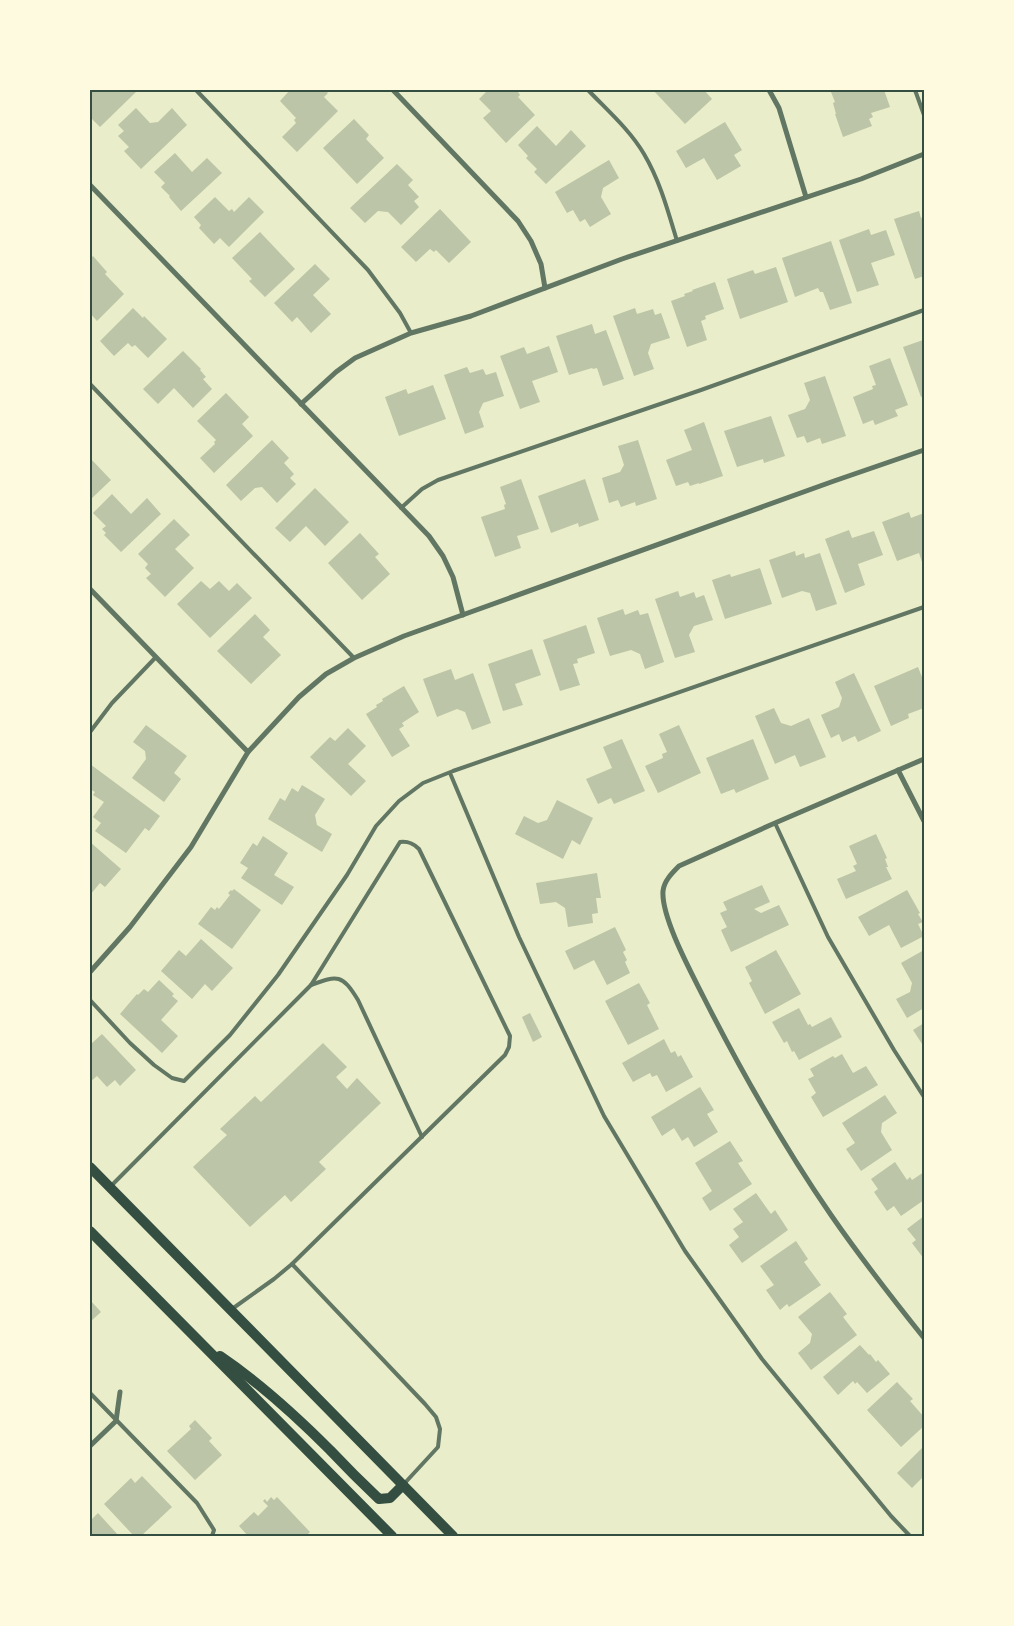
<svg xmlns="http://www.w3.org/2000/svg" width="1014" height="1626" font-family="Montserrat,sans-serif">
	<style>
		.building { fill: #bcc5a7 }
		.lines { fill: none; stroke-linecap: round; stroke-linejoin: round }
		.service { stroke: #617663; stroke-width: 4 }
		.minor { stroke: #617663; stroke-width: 5 }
		.secondary { stroke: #344e41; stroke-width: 10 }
		.neatline { fill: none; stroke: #344e41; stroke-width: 2 }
	</style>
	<rect width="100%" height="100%" fill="#e9edc9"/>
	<!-- building -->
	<g class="building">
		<path d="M90,90H138L100,127L90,117Z"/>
		<path d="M290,90H325L328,93L324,97L338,111L297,152L282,137L296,123L294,120L296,118L280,101Z"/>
		<path d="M488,90H520L518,92L520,95L518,97L535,115L506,143L483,118L491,111L479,99Z"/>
		<path d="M653,90H704L712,99L685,124Z"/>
		<path d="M837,90H884L890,107L871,113L873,117L869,119L872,126L843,137L835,114H836L833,103L835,102L831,92Z"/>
		<path d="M136,108L150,123L158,122L172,108L187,125L141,169L124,151L129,147L118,136L124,131L118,125Z"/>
		<path d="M354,119L369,135L366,139L384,158L357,184L323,148Z"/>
		<path d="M725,122L742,150L734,155L741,166L717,180L704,158L686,168L676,151Z"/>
		<path d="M537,126L556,146L571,130L586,146L546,184L534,172L537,169L526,158L528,156L518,145Z"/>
		<path d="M175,153L192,172L207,158L222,173L181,211L169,197L170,196L161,187L165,183L154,172Z"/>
		<path d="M609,160L619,178L603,188L601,197L611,214L590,227L585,219L580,222L573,210L567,213L555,192Z"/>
		<path d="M397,164L413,180L408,185L419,197L414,201L419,207L401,225L388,212L378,211L365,223L350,208Z"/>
		<path d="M215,197L229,211L232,209L234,212L249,197L264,212L229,247L220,238L214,244L199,228L201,225L194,217Z"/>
		<path d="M440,209L471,242L449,263L436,250L434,252L430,249L416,262L401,247Z"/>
		<path d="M919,211L921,218L924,216V276L915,279L894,219Z"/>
		<path d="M869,229L871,235L886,230L895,255L871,263L879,285L857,292L839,240Z"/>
		<path d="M260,232L295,269L265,297L249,281L252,279L232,258Z"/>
		<path d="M831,241L852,303L830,310L823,292H820L818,288L795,297L782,258Z"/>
		<path d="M93,256L107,272L105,274L124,294L97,321L90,313V259Z"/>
		<path d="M315,264L330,279L313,295L331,314L311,333L297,317L292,322L274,303Z"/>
		<path d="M776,267L788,302L740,319L727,279L753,270L755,274Z"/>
		<path d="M715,282L724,309L705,316L706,319L701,321L707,340L687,347L671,301L685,296L684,294L693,291L692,290Z"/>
		<path d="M133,308L143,318L144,316L167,339L148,358L135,345L132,347L128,343L114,356L100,341Z"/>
		<path d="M635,308L637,314L653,309L655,315L661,313L670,338L651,344L648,353L654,369L634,376L613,316Z"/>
		<path d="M592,324L595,334L606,330L624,379L603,386L597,368L593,369L592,368L569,375L556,336Z"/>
		<path d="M923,340L924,396L921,397L903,347Z"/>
		<path d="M549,346L558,372L532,381L540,402L520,409L500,356L524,347L527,354Z"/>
		<path d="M183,351L201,369L200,370L206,377L203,379L212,389L193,408L174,388L158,404L143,389Z"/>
		<path d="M890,358L908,405L895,410L898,416L875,425L873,420L863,424L853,397L873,389L872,386L876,385L869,366Z"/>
		<path d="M467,367L470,373L483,369L486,375L496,372L504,396L483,403L479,412L484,427L465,434L444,375Z"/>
		<path d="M825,376L846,436L822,444L820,438L807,443L804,436L797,438L788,415L805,409L810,400L804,383Z"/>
		<path d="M433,385L446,419L399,436L385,397L406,389L408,394Z"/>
		<path d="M226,393L249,417L242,424L253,436L214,473L200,458L215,444L214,442L216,440L197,421Z"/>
		<path d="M771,416L785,456L764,463L763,459L737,467L724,431Z"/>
		<path d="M704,422L723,476L699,484V483L690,486L688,482L676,486L666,460L692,450L684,430Z"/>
		<path d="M272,440L289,458L284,463L294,474L290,478L296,484L277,503L262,487L255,488L241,501L226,485Z"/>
		<path d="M638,440L657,499L636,506L635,502L621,507L618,500L609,503L602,478L620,472L624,465L618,446Z"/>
		<path d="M90,458L111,480L90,500Z"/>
		<path d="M521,479L539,529L517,536L521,548L495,557L481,517L505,509L504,505L506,504L500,487Z"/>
		<path d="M585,479L599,520L579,527L578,523L551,533L538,496Z"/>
		<path d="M315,488L349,522L325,546L306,526L290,542L275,528Z"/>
		<path d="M112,494L131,514L147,498L161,514L121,552L104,535L106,533L102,529L106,526L93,513Z"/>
		<path d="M909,512L911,518L924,513V568L919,553L897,561L882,522Z"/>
		<path d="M174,519L190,535L175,549L194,568L165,597L146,578L151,574L145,568L148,564L138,554Z"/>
		<path d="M849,530L852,538L874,531L883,555L858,564L865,585L845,593L825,539Z"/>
		<path d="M360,533L379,554L375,557L390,574L362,600L328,563Z"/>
		<path d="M795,551L796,556L804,553L805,558L820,553L837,604L816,611L810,593L802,591L782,598L769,560Z"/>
		<path d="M760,568L772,604L725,619L712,580L730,574L731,577Z"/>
		<path d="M201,581L210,589L219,581L229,591L237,583L252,598L210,638L177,604Z"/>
		<path d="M678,591L680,597L694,592L696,598L704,595L713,620L694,626L689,635L695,652L675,658L655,599Z"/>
		<path d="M623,609L625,615L638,610L640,615L648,613L664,662L645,669L640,654L631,650L610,656L597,618Z"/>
		<path d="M255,614L270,630L263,637L281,655L251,684L217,651Z"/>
		<path d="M586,625L595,653L577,659L578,663L573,664L580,685L560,691L543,640Z"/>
		<path d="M532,649L541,675L515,684L523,705L503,711L488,664Z"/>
		<path d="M918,667L924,682V708L908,714L909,718L891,726L874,686Z"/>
		<path d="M451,669L455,680L473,673L491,723L472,730L465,712L457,709L437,717L423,679Z"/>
		<path d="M854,673L881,731L858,742L855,736L842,742L839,734L831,738L821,715L839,707L842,698L835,682Z"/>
		<path d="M404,686L419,712L402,723L404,726L399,729L410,746L392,757L366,714L377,707L376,705L383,701L382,699Z"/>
		<path d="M774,708L781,723L791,726L809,718L826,757L800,767L795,755L775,764L755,716Z"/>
		<path d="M146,725L187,756L174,773L181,779L164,802L132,778L146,759L145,751L133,742Z"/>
		<path d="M679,725L701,773L658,793L645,766L663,758L662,754L667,752L659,734Z"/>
		<path d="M348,728L366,746L348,764L366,781L351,796L310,757L330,737L335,741Z"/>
		<path d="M622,739L645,791L614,804L611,798L598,804L586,779L612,768L603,747Z"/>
		<path d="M753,739L769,779L736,793L734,789L721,794L706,758Z"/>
		<path d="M90,764L160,816L149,831L145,828L126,853L95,831L101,823L93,817L104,802L93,795L95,792L90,789Z"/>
		<path d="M302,785L325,799L315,815L317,825L332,834L322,852L268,819L280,798L285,801L292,788L298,792Z"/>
		<path d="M557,800L593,818L580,845L572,840L563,859L515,834L524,816L538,823L547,820Z"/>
		<path d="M876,834L887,858L885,859L888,867H886L892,879L846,899L837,879L856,871L853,866L857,864L849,846Z"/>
		<path d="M263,836L288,853L274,875L294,887L282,905L241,878L248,868L240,863L253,843L257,846Z"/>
		<path d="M90,842L121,869L105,887L100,883L90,895Z"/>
		<path d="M597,873L601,898H596L598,913L592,914L593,923L568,927L565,908L556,902L540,904L536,883Z"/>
		<path d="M762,885L770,902L754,909L761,913L779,905L789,925L731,952L721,930L727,927L720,913L727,910L723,902Z"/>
		<path d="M234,889L261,910L232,949L198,924L211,907L215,910L217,907L219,909L230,895L228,893L231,890L232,891Z"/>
		<path d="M907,890L920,913L918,914L923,922L918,924L924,936L901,948L889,925L869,936L858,917Z"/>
		<path d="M615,927L626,950L623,952L627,960L625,962L630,973L607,985L594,960L574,970L565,951Z"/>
		<path d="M201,939L233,968L212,991L205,984L192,999L161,971L179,950L186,956Z"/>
		<path d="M776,950L801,994L765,1014L749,983L752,981L745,967Z"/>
		<path d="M924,950V1008L907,1018L896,999L910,992L912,983L901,963Z"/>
		<path d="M159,980L174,994L172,996L178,1001L161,1020L178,1036L162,1053L120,1014L137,994L138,995L144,989L148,992Z"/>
		<path d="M639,983L650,1003L647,1005L659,1029L628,1045L605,1001Z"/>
		<path d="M799,1008L808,1025L810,1024L812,1027L831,1017L842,1037L799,1060L794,1051L792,1052L787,1041L784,1043L772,1022Z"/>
		<path d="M530,1013L542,1037L533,1042L522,1017Z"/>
		<path d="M924,1023V1047L913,1030Z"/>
		<path d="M102,1034L136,1070L120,1086L115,1080L107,1087L97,1076L90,1082V1045Z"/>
		<path d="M664,1039L671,1053L675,1051L678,1057L681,1055L693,1077L666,1092L657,1075L652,1077L650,1073L633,1082L622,1063Z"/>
		<path d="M323,1043L347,1067L336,1077L347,1089L357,1078L381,1103L319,1162L326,1169L291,1202L285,1195L250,1227L193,1167L227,1135L220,1129L255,1096L261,1102Z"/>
		<path d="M842,1054L853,1073L866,1066L878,1085L823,1117L811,1097L816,1093L808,1079L814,1076L810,1069L833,1056L835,1058Z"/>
		<path d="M700,1087L714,1110L707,1114L718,1132L694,1147L688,1137L682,1141L674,1128L662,1136L651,1117Z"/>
		<path d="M885,1095L897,1113L882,1123L881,1132L892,1150L861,1171L846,1149L855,1143L842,1123Z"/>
		<path d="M730,1141L743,1161L738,1163L752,1184L710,1211L702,1198L712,1191L695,1163Z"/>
		<path d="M895,1162L907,1180L910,1177L912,1180L924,1172V1200L901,1216L894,1206L887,1211L874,1192L878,1189L871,1179Z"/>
		<path d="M756,1193L771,1214L775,1210L788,1230L742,1263L729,1245L739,1237L733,1229L743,1222L733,1209Z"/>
		<path d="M924,1216V1259L912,1243L916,1240L907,1229Z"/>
		<path d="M796,1241L808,1259L804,1262L821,1285L789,1307L787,1304L780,1310L766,1290L774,1285L760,1266Z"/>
		<path d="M830,1292L847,1314L843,1317L857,1335L811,1370L798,1353L810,1343L812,1334L798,1317Z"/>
		<path d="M90,1300L101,1312L90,1322Z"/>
		<path d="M860,1345L869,1355L870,1354L876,1362L878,1360L890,1374L867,1393L857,1382L855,1384L853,1381L838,1395L823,1377Z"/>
		<path d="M897,1382L913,1399L910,1401L924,1417V1426L901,1447L867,1410Z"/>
		<path d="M195,1420L212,1438L209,1441L222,1455L195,1480L167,1451L191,1429L189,1426Z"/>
		<path d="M924,1446V1476L912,1488L897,1473Z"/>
		<path d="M142,1476L172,1507L141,1536H134L104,1504L131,1478L135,1483Z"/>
		<path d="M271,1497L274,1500L277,1497L310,1532L306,1536H248L239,1526L254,1512L258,1516L268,1506L263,1501L265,1499L267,1502Z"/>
		<path d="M98,1513L119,1536H90V1521Z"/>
	</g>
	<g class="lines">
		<!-- service -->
		<g class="service">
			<path d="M196,90L368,270L400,313L411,333"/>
			<path d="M588,90C607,110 630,130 644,154C660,181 668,211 677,241"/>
			<path d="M915,90L924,115"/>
			<path d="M90,384L354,658"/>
			<path d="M401,508L422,489L438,480L701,390L924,310"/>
			<path d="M90,732L112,703L156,657"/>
			<path d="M450,773L519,937L604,1116L685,1251L762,1359L891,1516L910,1536"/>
			<path d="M775,823L828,937L894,1050L924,1097"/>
			<path d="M311,985C338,975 342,974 358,1000L422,1137"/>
			<path d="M90,1000L130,1043L154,1065L172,1078L184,1081L230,1035L278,975L347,875L376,826L399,801L423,783L453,771L924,607"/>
			<path d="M110,1187L311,985L400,842C408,841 413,843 419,849L510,1036L509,1047L505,1055L292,1264L274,1279L232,1309"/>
			<path d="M292,1264L425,1404L436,1417L440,1429L438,1447L403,1485"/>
			<path d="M90,1393L197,1503L214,1530L212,1536"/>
		</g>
		<!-- minor -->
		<g class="minor">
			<path d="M393,90L518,221L531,241L541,264L545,288"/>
			<path d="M769,90L779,108L806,197"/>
			<path d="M90,185L429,536L443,556L453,577L463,615"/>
			<path d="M301,404L336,372L355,358L411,333L471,316L622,259L861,179L924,154"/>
			<path d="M90,589L248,752"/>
			<path d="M924,759L775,823L679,866C672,873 664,881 663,891C661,917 691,972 703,996C741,1071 783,1145 831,1215C860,1257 892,1298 924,1338"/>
			<path d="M898,770L924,821"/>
			<path d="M90,972L130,927L191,847L248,752L299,697L326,674L354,658L404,636L834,481L924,450"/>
			<path d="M90,1446L116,1421L120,1392"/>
		</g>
		<!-- secondary -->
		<g class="secondary">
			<path d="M90,1167L453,1536"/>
			<path d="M90,1231L392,1536"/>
			<path d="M220,1356C260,1383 296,1416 330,1450C346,1467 362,1483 379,1499L390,1498L403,1485"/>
		</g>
	</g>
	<!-- border -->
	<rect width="1014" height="1626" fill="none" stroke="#fefae0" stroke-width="182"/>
	<rect x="91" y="91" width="832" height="1444" class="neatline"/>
</svg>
